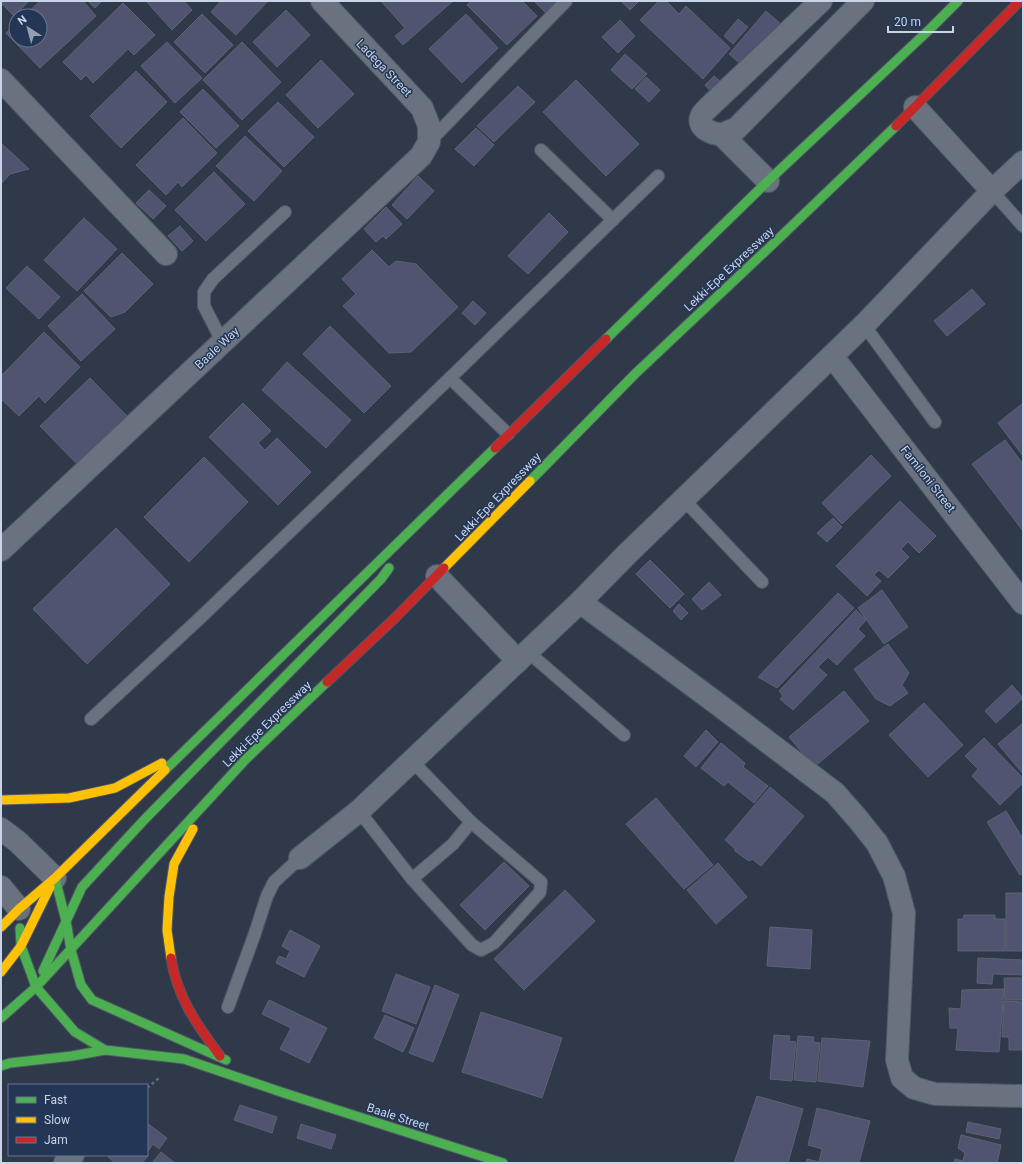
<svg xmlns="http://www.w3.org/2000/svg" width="1024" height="1164" font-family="Roboto,sans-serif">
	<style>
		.building { fill: #515470; stroke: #5d6271 }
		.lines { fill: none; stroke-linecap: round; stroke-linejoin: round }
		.lane-casing { stroke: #4f5866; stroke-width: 14 }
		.street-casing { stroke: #4f5866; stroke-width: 24 }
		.fast-casing { stroke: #4f5866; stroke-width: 11 }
		.slow-casing { stroke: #4f5866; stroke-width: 11 }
		.jam-casing { stroke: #4f5866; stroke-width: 11 }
		.path { stroke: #676e7a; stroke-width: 2.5; stroke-dasharray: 3 3; stroke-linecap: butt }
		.lane { stroke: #6a727f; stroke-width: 12 }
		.street { stroke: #6a727f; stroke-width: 22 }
		.fast { stroke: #4caf50; stroke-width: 9 }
		.slow { stroke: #ffc107; stroke-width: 9 }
		.jam { stroke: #c62828; stroke-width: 9 }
		.labels { text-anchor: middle; stroke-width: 3; stroke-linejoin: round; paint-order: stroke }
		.street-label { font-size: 12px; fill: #c8d4e8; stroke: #243655 }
	</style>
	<rect width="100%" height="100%" fill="#2f394a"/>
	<!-- building -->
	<g class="building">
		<path d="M1,1H29L14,16L1,3Z"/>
		<path d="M40,1H83L96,16L40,68L6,33L16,24V40H40V16H24Z"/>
		<path d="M88,1H102L95,8Z"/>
		<path d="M146,1H184L192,10L172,30Z"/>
		<path d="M221,1H268L236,35L211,12Z"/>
		<path d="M381,1H453L403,45L395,36L405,28Z"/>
		<path d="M471,1H522L537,16L507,45L467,5Z"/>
		<path d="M534,1H557L546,13Z"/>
		<path d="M621,1H639L630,10Z"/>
		<path d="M659,1H666L679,14L686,6L730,48L703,79L640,20Z"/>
		<path d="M123,3L155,35L134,55L128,49L93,83L86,75L81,80L63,62Z"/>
		<path d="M286,10L310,35L277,67L253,42Z"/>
		<path d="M766,11L782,25L745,68L729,54Z"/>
		<path d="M202,14L233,45L205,73L174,42Z"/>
		<path d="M466,14L498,48L462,83L429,49Z"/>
		<path d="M738,19L748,27L733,44L724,36Z"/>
		<path d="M620,20L635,36L618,53L602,37Z"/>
		<path d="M167,42L202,78L175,103L141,66Z"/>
		<path d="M242,42L281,82L242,120L203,80Z"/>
		<path d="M625,54L647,74L632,89L611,70Z"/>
		<path d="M321,60L354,94L318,128L286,95Z"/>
		<path d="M136,71L167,102L121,148L90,116Z"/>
		<path d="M714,76L721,82L711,92L705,85Z"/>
		<path d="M646,77L660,90L649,102L635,89Z"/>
		<path d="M576,80L639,144L606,176L543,112Z"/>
		<path d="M518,86L535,102L494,142L477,126Z"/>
		<path d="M203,89L239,126L216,148L180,112Z"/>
		<path d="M278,102L314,137L284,167L248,131Z"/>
		<path d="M183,118L217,153L182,187L178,182L166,195L136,165Z"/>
		<path d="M476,128L494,145L474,166L455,149Z"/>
		<path d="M245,136L282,171L254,201L216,166Z"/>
		<path d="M1,143L29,169L10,174L1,184Z"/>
		<path d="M214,172L245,204L206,241L175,210Z"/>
		<path d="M418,176L434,191L407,219L392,205Z"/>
		<path d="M149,190L166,206L153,219L136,203Z"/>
		<path d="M386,207L402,224L386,239L383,236L376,242L364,229Z"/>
		<path d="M549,213L568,232L528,274L508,256Z"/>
		<path d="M84,218L117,249L77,291L44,260Z"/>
		<path d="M180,226L193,241L182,251L168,236Z"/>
		<path d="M372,250L389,267L396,261L416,264L458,307L411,352L389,353L343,306L356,294L342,279Z"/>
		<path d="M122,253L153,284L125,312L111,317L84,291Z"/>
		<path d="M27,266L60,297L39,319L6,288Z"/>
		<path d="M972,289L985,304L947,336L934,321Z"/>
		<path d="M82,294L115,329L81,361L48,326Z"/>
		<path d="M473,301L486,313L475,325L462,313Z"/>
		<path d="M330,326L391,386L364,413L303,354Z"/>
		<path d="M44,332L80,367L45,403L39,396L19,416L1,399V376Z"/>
		<path d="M287,362L351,420L326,448L262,390Z"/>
		<path d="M90,378L127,416L77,464L40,426Z"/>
		<path d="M243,403L271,431L258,443L265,450L277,438L311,472L278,505L209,437Z"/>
		<path d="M1023,403V456L998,423Z"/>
		<path d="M1005,440L1023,464V531L972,464Z"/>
		<path d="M871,455L891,476L842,524L822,503Z"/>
		<path d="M204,457L248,502L189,562L144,517Z"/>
		<path d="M900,501L936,536L919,553L908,542L901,549L909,557L888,578L879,570L874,575L881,581L867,596L836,566Z"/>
		<path d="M833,518L842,527L827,542L817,533Z"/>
		<path d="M116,528L170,584L87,664L33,609Z"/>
		<path d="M650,560L684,594L670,608L636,574Z"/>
		<path d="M709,582L721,595L702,610L692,599Z"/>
		<path d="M882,590L908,627L884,644L858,608Z"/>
		<path d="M838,593L854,608L777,688L758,677Z"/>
		<path d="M679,604L688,613L681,620L673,611Z"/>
		<path d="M856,610L866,620L858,629L865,636L837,665L828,657L818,667L827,675L793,710L780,699L783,696L779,691Z"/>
		<path d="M888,644L909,673L902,685L908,693L890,706L876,699L854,669Z"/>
		<path d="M1012,685L1023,698L996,723L985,711Z"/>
		<path d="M844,691L869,721L814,767L789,737Z"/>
		<path d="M924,703L963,745L928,777L889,735Z"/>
		<path d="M1023,723V774L998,744Z"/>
		<path d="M706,730L718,742L696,767L684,756Z"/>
		<path d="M984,738L1023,778V783L1000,805L972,776L978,769L965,756Z"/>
		<path d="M721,743L745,763L743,767L768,786L754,803L728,782L724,786L701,768Z"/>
		<path d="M770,787L804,816L761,866L752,859L749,861L735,851V849L725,840Z"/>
		<path d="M656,798L713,865L684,889L626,824Z"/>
		<path d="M1006,811L1023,839V873L1020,875L987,822Z"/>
		<path d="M504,862L529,886L485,930L460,905Z"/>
		<path d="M718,863L747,897L716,924L687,890Z"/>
		<path d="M565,890L595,921L524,990L494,959Z"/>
		<rect x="1006" y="893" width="17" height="58"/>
		<path d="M964,915H995V919H1005V951H958V919H963Z"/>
		<path d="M770,927L812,930L810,969L767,966Z"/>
		<path d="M290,930L320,946L304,977L276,963L279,956L286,959L290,951L282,946Z"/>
		<path d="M978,958L1023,960V975L993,974L992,984L977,983Z"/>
		<path d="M396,974L430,987L416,1024L382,1011Z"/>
		<path d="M1004,978H1023V1000H1005Z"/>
		<path d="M435,985L459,995L433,1062L409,1053Z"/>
		<path d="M1004,989L999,1052L956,1050L958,1028H950L949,1008L961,1009L962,990Z"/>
		<path d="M269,1000L327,1028L309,1063L280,1049L291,1028L262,1014Z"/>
		<path d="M1004,1001L1023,1002V1050H1009V1037H1002Z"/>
		<path d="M481,1012L562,1038L542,1098L462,1072Z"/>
		<path d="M385,1015L414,1028L403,1052L374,1038Z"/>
		<path d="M774,1035L790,1036L789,1041L796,1042L792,1081L770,1079Z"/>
		<path d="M798,1036L814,1037L813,1042L820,1043L816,1082L794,1080Z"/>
		<path d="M822,1038L870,1041L863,1087L818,1081Z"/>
		<path d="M757,1096L803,1109L788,1163H734Z"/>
		<path d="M240,1105L277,1117L272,1133L234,1120Z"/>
		<path d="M817,1108L870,1121L859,1163H806L807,1159L819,1162L822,1149L808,1145Z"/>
		<path d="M968,1122L1001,1129L999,1139L966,1132Z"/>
		<path d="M147,1123L167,1138L159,1149L153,1144L148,1151L147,1149Z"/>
		<path d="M301,1124L336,1135L331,1149L297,1138Z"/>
		<path d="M961,1135L1001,1145L997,1163H954L955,1159L963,1161L965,1153L958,1148Z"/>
		<path d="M161,1152L175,1163H152Z"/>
		<path d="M110,1155H146L148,1156L142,1163H115L108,1157Z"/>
	</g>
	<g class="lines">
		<!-- lane casing -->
		<g class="lane-casing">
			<g id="lane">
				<path d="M429,142L566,1"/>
				<path d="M541,150L613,220"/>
				<path d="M992,191L1023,226"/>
				<path d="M864,325L935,422"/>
				<path d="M223,343L204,306V292L213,279L285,212"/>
				<path d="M450,378L658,176"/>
				<path d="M684,500L762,582"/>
				<path d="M528,652L624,735"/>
				<path d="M91,719L199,619L450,378L508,434"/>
				<path d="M359,811L412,879L453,844L471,822L412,761"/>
				<path d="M412,879L472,945L481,950L494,943L540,892L541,882L471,822"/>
				<path d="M228,1007L254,936L267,896L274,882L300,858"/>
			</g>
		</g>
		<!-- street casing -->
		<g class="street-casing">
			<g id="street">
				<path d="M821,1L711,105C708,108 702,113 701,117C697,128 713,134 720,134C725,134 731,130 736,129L863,1"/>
				<path d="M1,80L166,254"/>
				<path d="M915,107L992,191"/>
				<path d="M721,134L768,181"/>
				<path d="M832,356L1023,603"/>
				<path d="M1,550L421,156L429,142V126L422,108L322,1"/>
				<path d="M437,576L518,661"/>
				<path d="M580,602L719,705L835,793L857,818L877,843L894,876L904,913L897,1060L902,1078L914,1088L935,1094L1023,1096"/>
				<path d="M1,829L18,842L55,878"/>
				<path d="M300,858L359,811L580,602L627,554L864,325L992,191L1023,162"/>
				<path d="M1,887L19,909"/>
				<path d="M65,1163L73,1155"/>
			</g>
		</g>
		<!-- fast casing -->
		<g class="fast-casing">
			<g id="fast">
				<path d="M606,339L768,181L930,29L958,1"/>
				<path d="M530,481L635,374L774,243L896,126"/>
				<path d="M165,770L495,448"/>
				<path d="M55,878L66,921L71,950L81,985L92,1000L226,1060"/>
				<path d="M20,928L21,946L36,987L75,1032L105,1050L184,1059L284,1093L503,1163"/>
				<path d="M43,971L82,887L145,819L381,579L389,568"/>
				<path d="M1,1018L36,987L246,759L327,682"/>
				<path d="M1,1066L10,1063L72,1056L105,1050"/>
			</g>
		</g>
		<!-- slow casing -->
		<g class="slow-casing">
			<g id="slow">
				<path d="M444,568L530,481"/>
				<path d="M1,800L69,798L115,788L162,763"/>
				<path d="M1,927L19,909L55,878L165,770"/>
				<path d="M171,958L167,930L169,897L174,864L193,829"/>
				<path d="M1,972L21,946L50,887"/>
			</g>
		</g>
		<!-- jam casing -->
		<g class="jam-casing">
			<g id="jam">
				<path d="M896,126L1020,1"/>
				<path d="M495,448L606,339"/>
				<path d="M327,682L395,618L444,568"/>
				<path d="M171,958C177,997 197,1025 220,1056"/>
			</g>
		</g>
		<!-- path -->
		<path class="path" d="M147,1088L159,1078"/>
		<!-- lane -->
		<use href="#lane" class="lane"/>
		<!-- street -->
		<use href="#street" class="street"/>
		<!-- fast -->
		<use href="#fast" class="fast"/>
		<!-- slow -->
		<use href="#slow" class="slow"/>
		<!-- jam -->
		<use href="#jam" class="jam"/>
	</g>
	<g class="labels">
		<!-- street labels -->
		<g class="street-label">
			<text transform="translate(384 68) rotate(46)" y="4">Ladega Street</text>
			<text transform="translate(729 269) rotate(-43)" y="4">Lekki-Epe Expressway</text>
			<text transform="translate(217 348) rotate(-43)" y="4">Baale Way</text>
			<text transform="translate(928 479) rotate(52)" y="4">Familoni Street</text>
			<text transform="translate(498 497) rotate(-46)" y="4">Lekki-Epe Expressway</text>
			<text transform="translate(267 724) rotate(-44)" y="4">Lekki-Epe Expressway</text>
			<text transform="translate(398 1117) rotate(18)" y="4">Baale Street</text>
		</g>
	</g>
	<!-- border -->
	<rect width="1024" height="1164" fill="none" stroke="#c8d4e8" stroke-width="4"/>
	<!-- legend -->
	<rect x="8" y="1084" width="140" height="72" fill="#243655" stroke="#667590"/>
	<rect x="16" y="1097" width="20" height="6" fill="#4caf50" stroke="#667590"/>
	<text x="44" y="1104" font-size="12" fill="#c8d4e8">Fast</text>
	<rect x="16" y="1117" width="20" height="6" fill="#ffc107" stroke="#667590"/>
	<text x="44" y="1124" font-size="12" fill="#c8d4e8">Slow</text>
	<rect x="16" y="1137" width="20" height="6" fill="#c62828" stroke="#667590"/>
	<text x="44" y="1144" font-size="12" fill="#c8d4e8">Jam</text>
	<!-- north arrow -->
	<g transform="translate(28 28) rotate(324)"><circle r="19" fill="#243655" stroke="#667590"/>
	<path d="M0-3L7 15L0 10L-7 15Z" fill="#929eb1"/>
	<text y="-6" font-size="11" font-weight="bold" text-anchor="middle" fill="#c8d4e8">N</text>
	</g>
	<!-- scale -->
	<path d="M888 26v6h65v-6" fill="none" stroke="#c8d4e8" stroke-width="2"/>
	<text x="894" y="26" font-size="12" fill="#c8d4e8" stroke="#243655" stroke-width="3" paint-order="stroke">20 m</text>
</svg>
